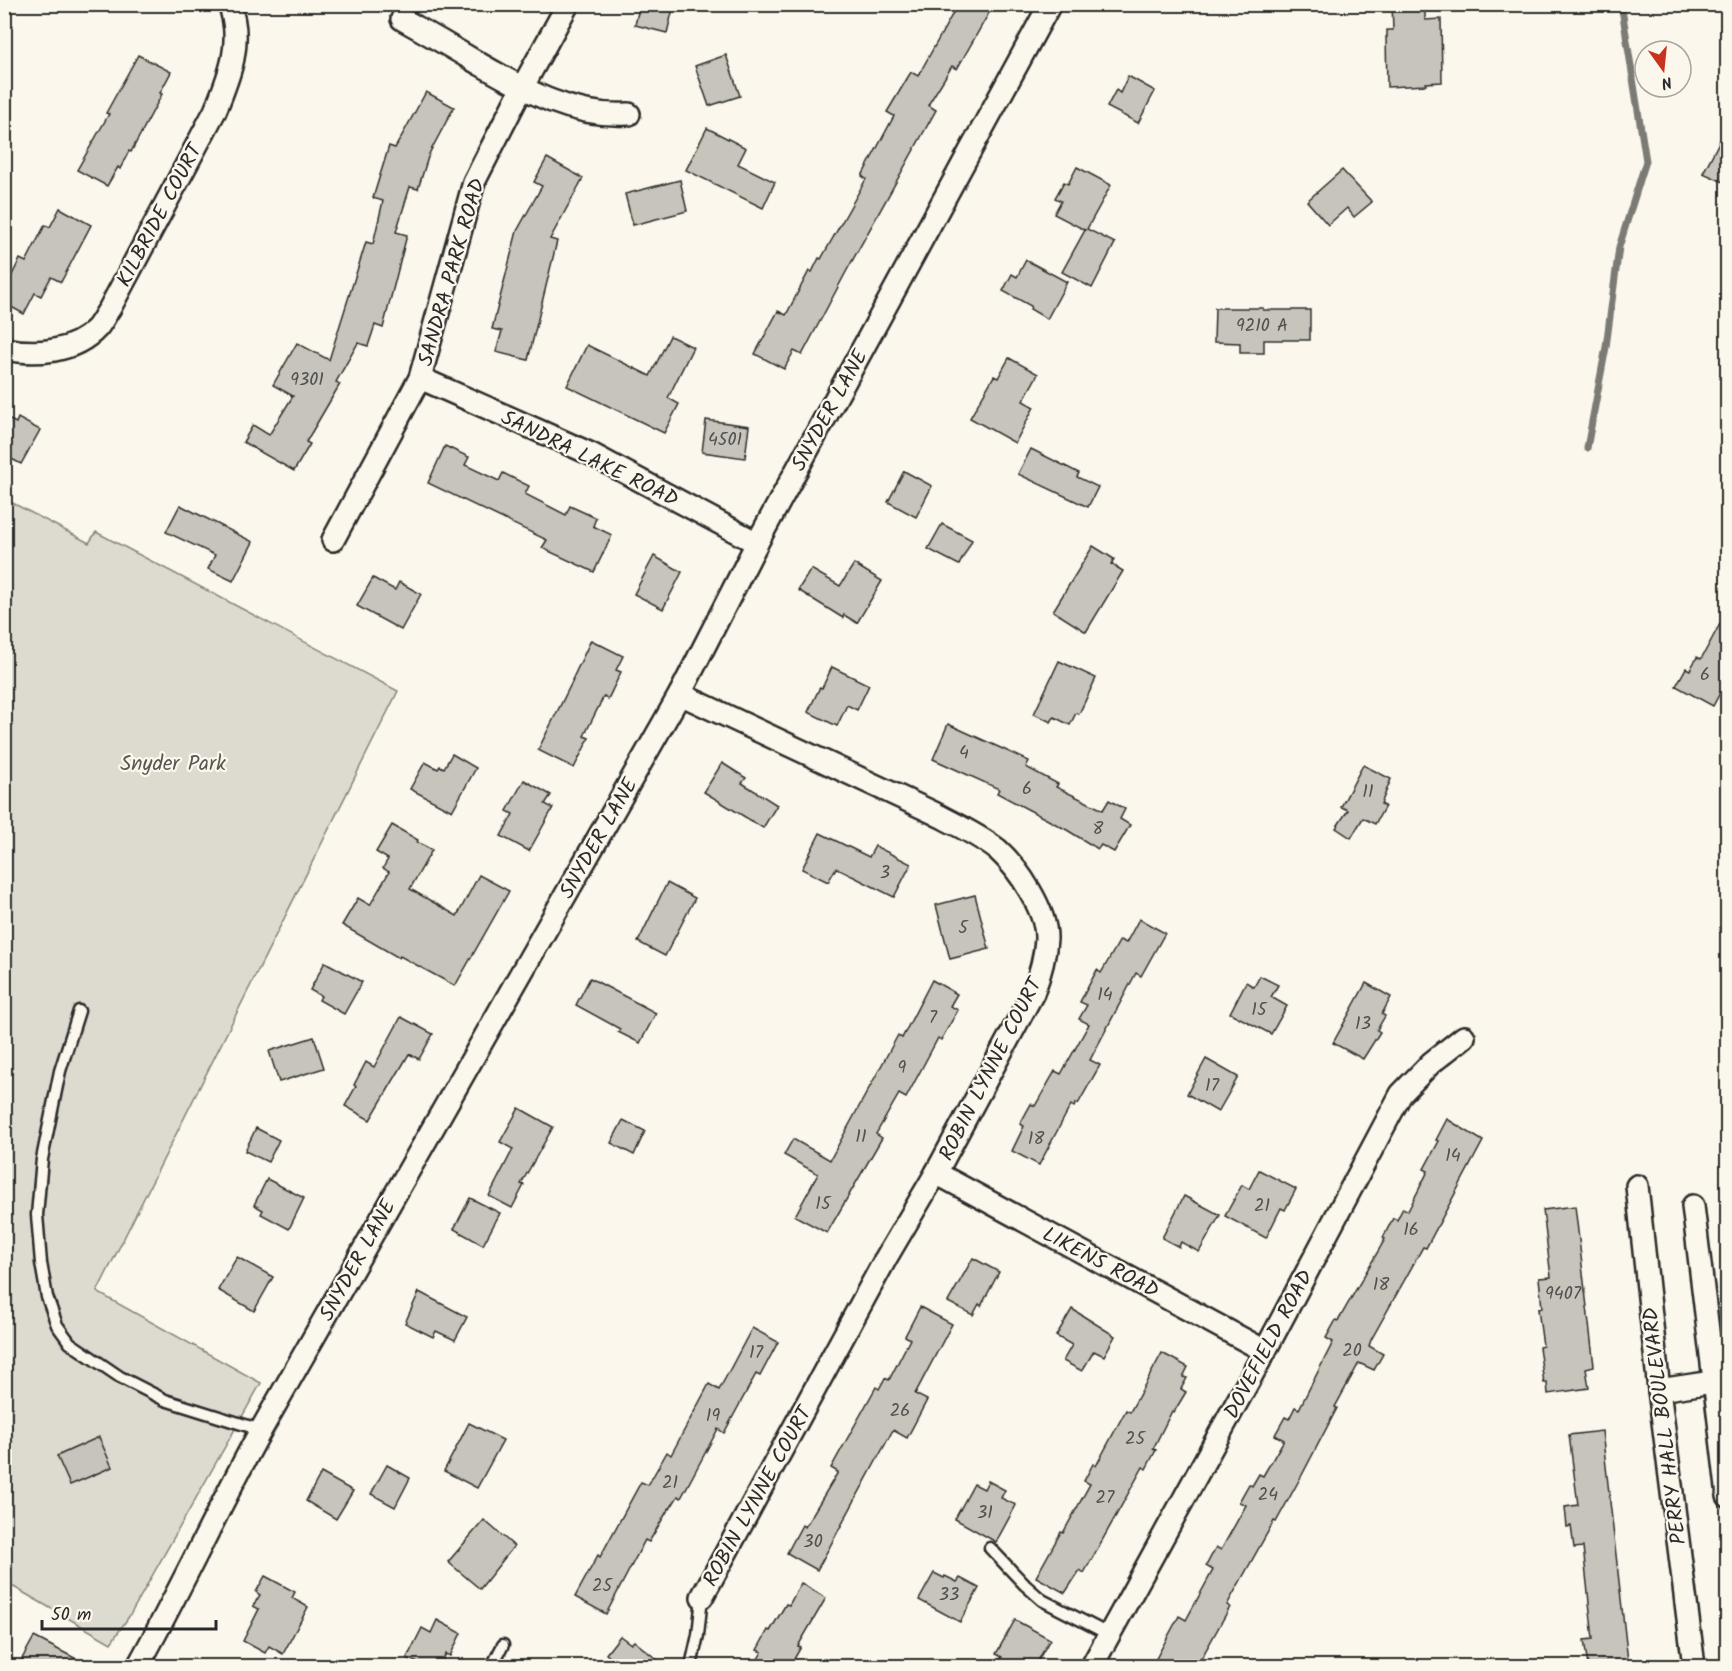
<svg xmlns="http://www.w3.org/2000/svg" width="1732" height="1671" font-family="Kalam,sans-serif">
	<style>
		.green { fill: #dddad0; stroke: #84827e; stroke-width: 1.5 }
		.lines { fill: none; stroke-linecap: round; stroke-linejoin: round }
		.stream { stroke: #7b7a75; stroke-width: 7 }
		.building { fill: #c7c4bc; stroke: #2b2b2b; stroke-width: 1.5 }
		.service-casing { stroke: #2b2b2b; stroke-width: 15 }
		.minor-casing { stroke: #2b2b2b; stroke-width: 26 }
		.service { stroke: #fbf7ec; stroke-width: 10 }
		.minor { stroke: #fbf7ec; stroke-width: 21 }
		.labels { text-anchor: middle; stroke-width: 4.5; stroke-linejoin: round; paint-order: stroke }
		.number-label { font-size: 18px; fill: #52514f }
		.street-label { font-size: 21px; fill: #2b2b2b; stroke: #fbf7ec }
		.park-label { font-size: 21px; fill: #585754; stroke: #fbf7ec }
	</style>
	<rect width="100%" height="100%" fill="#fbf7ec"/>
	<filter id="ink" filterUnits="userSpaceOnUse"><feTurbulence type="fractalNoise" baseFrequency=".0167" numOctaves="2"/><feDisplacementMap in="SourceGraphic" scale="12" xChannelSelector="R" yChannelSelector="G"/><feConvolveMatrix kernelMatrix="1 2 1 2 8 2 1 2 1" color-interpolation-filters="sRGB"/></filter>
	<g filter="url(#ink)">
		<!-- green -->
		<path class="green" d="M5,499L89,543L96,532L398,691L97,1292L261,1383L130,1615L111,1643L5,1582Z"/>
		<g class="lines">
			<!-- stream -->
			<path class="stream" d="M1587,448L1606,347L1619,247L1646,161L1622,9L1620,4"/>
		</g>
		<!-- building -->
		<g class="building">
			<path d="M640,4H674L667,33L635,25Z"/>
			<path d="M958,4H994L957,69L952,66L928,105L936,110L846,272L802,355L794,351L784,369L755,354L778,311L786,315L809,271L812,272L819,258L821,259L866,179L862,176L894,116L887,112L911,72L918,76Z"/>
			<path d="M1392,4H1425V20L1441,19L1442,82L1426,83V85L1387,87L1386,37H1387V30H1393Z"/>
			<path d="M138,55L171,72L160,93L162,94L131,152L129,151L120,169L118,167L107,186L77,170L109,114L106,113Z"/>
			<path d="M726,55L740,96L709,106L695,66Z"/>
			<path d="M1128,76L1155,91L1138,123L1107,107L1116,90L1120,93Z"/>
			<path d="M426,92L454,107L429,154L418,189L410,187L396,232L407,235L383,328L375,325L368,346L358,343L336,382L340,384L306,442L310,444L294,471L243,442L253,425L269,435L293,396L273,385L297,343L329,360L366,242L373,244L383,201L373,198L389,146L395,148Z"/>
			<path d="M1728,125V184L1703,173Z"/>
			<path d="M707,128L746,148L738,164L775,182L763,208L686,170Z"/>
			<path d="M547,158L583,178L550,239L557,241L528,360L496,352L502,331L492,329L517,231L542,186L534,182Z"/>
			<path d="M1077,167L1111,185L1087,229L1115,243L1092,288L1062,272L1085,230L1054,214L1061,201L1055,198L1064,182L1068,184Z"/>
			<path d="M1342,170L1372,202L1354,217L1347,208L1328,225L1307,201Z"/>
			<path d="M680,180L687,211L633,225L625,194Z"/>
			<path d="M60,208L91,225L61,282L51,277L41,296L35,293L24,314L4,303V273L11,277L20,259L26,262L45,225L50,227Z"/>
			<path d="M1026,260L1067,282L1047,319L1030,309L1031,306L1003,291L1012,274L1017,277Z"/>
			<path d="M1215,308H1263V310H1310V340H1264V353H1240V343L1214,342Z"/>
			<path d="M670,336L693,347L668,398L679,404L664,433L567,386L587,345L650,376Z"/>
			<path d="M1009,358L1038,374L1023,401L1034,407L1015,443L970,418L994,376L998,378Z"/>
			<path d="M4,417L16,423L18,418L40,430L21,464L4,455Z"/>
			<path d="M706,420L749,426L745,458L702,452Z"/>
			<path d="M445,446L469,457L465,465L499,481L503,473L529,486L525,494L566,515L570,506L596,518L593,526L612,535L594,572L542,548L547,540L428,483Z"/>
			<path d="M1031,449L1079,473L1077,477L1098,487L1088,507L1018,474Z"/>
			<path d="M904,471L932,486L916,517L888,502Z"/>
			<path d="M180,505L253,542L233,581L208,569L215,555L166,532Z"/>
			<path d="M942,524L972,540L959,565L928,549Z"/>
			<path d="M1093,546L1114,559L1111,564L1123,571L1086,632L1053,611Z"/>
			<path d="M654,556L682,572L663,609L634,594Z"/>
			<path d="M854,564L882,581L857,623L844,615L843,618L798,590L811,569L840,586Z"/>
			<path d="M373,578L395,590L399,582L421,594L401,630L357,606Z"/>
			<path d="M1728,609V678L1713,706L1676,686L1686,668L1690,670L1697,657L1701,659Z"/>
			<path d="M591,640L623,656L616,670L621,672L608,699L604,696L584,736L589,738L574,768L538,750L573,680H572Z"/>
			<path d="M1059,661L1096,678L1079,714L1076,713L1070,725L1054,717L1051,722L1034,714Z"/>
			<path d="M832,667L869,685L857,710L847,705L837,726L808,712L820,687L822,688Z"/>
			<path d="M948,724L1029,761L1026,767L1058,784L1056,787L1103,810L1109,800L1125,809L1120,819L1130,825L1114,852L1101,845L1098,849L1067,830L997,793L999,789L933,759Z"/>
			<path d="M452,754L476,768L452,811L410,789L425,762L438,769L440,766L444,768Z"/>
			<path d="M722,763L746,778L742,783L777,805L763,828L704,792Z"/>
			<path d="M1363,765L1391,779L1381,804L1385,806L1375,824L1363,818L1351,838L1336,828L1348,810L1341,807Z"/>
			<path d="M524,780L551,795L545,804L553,808L529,851L501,836L513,814L507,811Z"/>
			<path d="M392,825L418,840L417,842L432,850L410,889L457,916L479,875L509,891L455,986L400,956L399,958L342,925L358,898L370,905L389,872L383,868L388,859L376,852Z"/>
			<path d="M820,833L869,857L875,846L911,864L894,897L836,868L828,882L802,869Z"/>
			<path d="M667,883L695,898L665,956L638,942Z"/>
			<path d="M975,895L989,949L950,959L936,905Z"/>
			<path d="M1139,919L1165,933L1141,976L1136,973L1090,1060L1100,1065L1078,1104L1076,1103L1074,1107L1071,1105L1039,1165L1012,1151L1024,1126L1020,1124L1031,1104L1035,1106L1055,1071L1061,1074L1089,1024L1079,1019L1087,1005L1080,1002L1097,970L1101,973L1120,940L1126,943Z"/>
			<path d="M325,962L362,982L344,1014L319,1000L321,996L310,990Z"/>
			<path d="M1260,976L1278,985L1271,997L1287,1006L1271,1034L1230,1013L1246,982L1254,987Z"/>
			<path d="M590,978L656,1013L640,1043L618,1032L620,1029L576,1005Z"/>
			<path d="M932,980L957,994L950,1006L958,1010L941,1040L938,1038L906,1098L899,1094L876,1134L882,1138L827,1233L795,1216L818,1174L784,1155L793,1139L830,1160L898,1035L902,1038Z"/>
			<path d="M1366,983L1391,997L1382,1014L1385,1016L1377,1030L1380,1032L1363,1059L1333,1043Z"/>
			<path d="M401,1017L433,1034L419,1059L409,1054L370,1120L345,1106L356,1086L354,1085L366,1062L374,1067Z"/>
			<path d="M314,1037L324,1068L279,1082L269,1051Z"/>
			<path d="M1206,1059L1238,1077L1218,1112L1187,1094Z"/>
			<path d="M519,1108L553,1127L521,1184L524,1185L512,1208L489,1196L513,1149L500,1142Z"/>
			<path d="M1447,1119L1483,1141L1426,1248L1423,1247L1371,1340L1369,1346L1383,1354L1374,1370L1359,1363L1335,1407L1337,1408L1302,1475L1276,1522L1274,1521L1227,1605L1230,1607L1197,1666H1152L1179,1616L1186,1620L1213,1570L1206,1566L1216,1547L1221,1550L1246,1505L1239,1502L1249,1484L1252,1486L1259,1474L1263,1476L1284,1440L1275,1435L1285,1417L1289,1419L1295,1407L1299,1409L1333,1342L1326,1338L1336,1320L1338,1321L1385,1239L1383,1238L1393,1218L1397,1220L1403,1208L1408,1211L1428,1171L1424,1169L1439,1141L1436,1140Z"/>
			<path d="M623,1120L645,1131L634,1155L611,1143Z"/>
			<path d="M256,1128L279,1140L268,1162L245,1151Z"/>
			<path d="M1259,1170L1296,1189L1285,1210L1281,1208L1266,1238L1225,1216L1242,1185L1249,1189Z"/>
			<path d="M267,1179L304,1198L289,1229L261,1214L263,1210L254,1205Z"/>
			<path d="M1184,1196L1220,1215L1199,1252L1181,1242L1179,1247L1162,1238Z"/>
			<path d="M470,1198L500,1213L483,1245L454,1229Z"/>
			<path d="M1575,1206L1594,1366L1586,1368L1589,1388L1548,1394L1547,1383H1544L1539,1347L1543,1346L1538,1309L1542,1308L1539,1278L1551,1277L1543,1210Z"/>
			<path d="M237,1257L273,1277L254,1311L218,1290Z"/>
			<path d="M973,1258L999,1272L981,1306L979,1304L973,1315L948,1302Z"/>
			<path d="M419,1292L467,1317L455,1340L436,1331L433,1337L405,1323Z"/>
			<path d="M920,1307L952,1324L915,1394L927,1400L907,1438L893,1430L817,1570L787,1553L802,1525L805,1527L838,1472L831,1468L876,1387L879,1389L885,1378L889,1380L910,1339L905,1336Z"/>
			<path d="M1072,1309L1115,1336L1104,1356L1094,1351L1082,1371L1063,1361L1072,1345L1056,1336Z"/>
			<path d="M752,1328L778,1342L760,1376L756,1374L724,1433L718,1429L681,1498L678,1496L670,1509L669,1508L649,1542L645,1540L606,1614L575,1597L598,1555L600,1557L641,1482L648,1485L667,1452L671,1455L709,1384L719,1390Z"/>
			<path d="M1162,1353L1188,1367L1183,1377L1187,1378L1181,1389L1186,1392L1174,1412L1172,1411L1153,1449L1156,1450L1146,1469L1143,1467L1084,1573L1080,1570L1065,1593L1036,1577L1061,1532L1063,1533L1090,1484L1084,1481L1093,1464L1096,1466L1126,1410L1130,1412Z"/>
			<path d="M469,1423L503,1440L477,1488L444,1471Z"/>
			<path d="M1602,1431L1628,1661L1620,1662L1621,1666H1588L1584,1640L1593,1639L1583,1547L1574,1548L1571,1526L1567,1527L1565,1507L1578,1505L1569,1435Z"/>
			<path d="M99,1437L112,1467L70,1485L57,1456Z"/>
			<path d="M387,1465L410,1478L395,1507L371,1494Z"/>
			<path d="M321,1473L353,1491L336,1519L306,1501Z"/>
			<path d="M988,1481L1005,1490L1001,1498L1016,1505L996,1542L955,1519L974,1484L984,1489Z"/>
			<path d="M484,1520L514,1546L480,1589L448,1562Z"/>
			<path d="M934,1573L944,1578L945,1576L957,1582L960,1578L979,1588L960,1622L919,1600Z"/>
			<path d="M265,1576L295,1592L292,1598L308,1607L283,1654L269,1646L265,1653L243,1641L259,1609L253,1606L260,1595L256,1592Z"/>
			<path d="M801,1583L826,1598L798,1646L801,1647L790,1666H754L762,1652L757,1650L768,1630L770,1631L786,1604L789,1605Z"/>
			<path d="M437,1620L461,1633L450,1656L446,1654L439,1666H424L407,1658L422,1628L431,1633Z"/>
			<path d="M1015,1620L1050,1639L1035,1666H996L1002,1657L996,1654Z"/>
			<path d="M620,1636L631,1644L634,1641L665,1666H621L606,1654Z"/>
			<path d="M34,1637L90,1666H18Z"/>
		</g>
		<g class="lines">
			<!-- service casing -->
			<g class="service-casing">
				<g id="service">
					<path d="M79,1011L60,1071L42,1159L37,1215L41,1263L47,1297L57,1325L70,1343L120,1377L165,1400L261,1430"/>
					<path d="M990,1548L1025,1585L1042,1600L1110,1635"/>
					<path d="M492,1666L503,1645"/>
					<path d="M691,1666L698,1635L702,1597"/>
				</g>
			</g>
			<!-- minor casing -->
			<g class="minor-casing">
				<g id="minor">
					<path d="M402,19C427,33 453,48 478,63C525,90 572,118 629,114"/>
					<path d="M4,349C36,355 74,353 97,328C102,322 105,315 110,308L215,111C229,77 244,42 229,4"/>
					<path d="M420,378L591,454L757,543"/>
					<path d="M333,540L420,378L474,182L522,88L568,4"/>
					<path d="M680,694L934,813C955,824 979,835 998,850C1018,868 1047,911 1046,939C1045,958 1040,975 1033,993L936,1173L886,1258L702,1597"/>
					<path d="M936,1173L1265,1351"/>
					<path d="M1637,1186L1659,1390L1694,1666"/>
					<path d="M1693,1206L1728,1496"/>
					<path d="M1659,1390L1726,1380"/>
					<path d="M138,1666C181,1589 218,1508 261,1430L680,694L757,543L1050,4"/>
					<path d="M1092,1666L1265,1351L1401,1094L1431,1063L1464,1037"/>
				</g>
			</g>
			<!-- service -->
			<use href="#service" class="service"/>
			<!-- minor -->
			<use href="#minor" class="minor"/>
		</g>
	</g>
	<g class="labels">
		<!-- number labels -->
		<g class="number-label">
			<text x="1262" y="331">9210 A</text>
			<text x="307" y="385">9301</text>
			<text x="725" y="445">4501</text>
			<text x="1705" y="680">6</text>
			<text x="964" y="758">4</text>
			<text x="1027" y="794">6</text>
			<text x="1368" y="797">11</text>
			<text x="1098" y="834">8</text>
			<text x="885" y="878">3</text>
			<text x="963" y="933">5</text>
			<text x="1105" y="1000">14</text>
			<text x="1259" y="1015">15</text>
			<text x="933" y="1023">7</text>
			<text x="1363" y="1029">13</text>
			<text x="902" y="1073">9</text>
			<text x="1212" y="1091">17</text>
			<text x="861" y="1142">11</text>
			<text x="1036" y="1144">18</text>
			<text x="1453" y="1161">14</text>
			<text x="823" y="1209">15</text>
			<text x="1262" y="1211">21</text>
			<text x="1411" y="1235">16</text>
			<text x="1381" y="1290">18</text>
			<text x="1563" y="1299">9407</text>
			<text x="1352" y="1356">20</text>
			<text x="756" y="1358">17</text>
			<text x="900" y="1416">26</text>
			<text x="713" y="1421">19</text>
			<text x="1135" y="1444">25</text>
			<text x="670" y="1488">21</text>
			<text x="1268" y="1500">24</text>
			<text x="1105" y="1503">27</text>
			<text x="985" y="1518">31</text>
			<text x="813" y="1547">30</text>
			<text x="602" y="1591">25</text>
			<text x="949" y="1600">33</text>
		</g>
		<!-- street labels -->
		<g class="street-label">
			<text transform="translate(159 215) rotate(-62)" y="7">KILBRIDE COURT</text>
			<text transform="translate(451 272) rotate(-74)" y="7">SANDRA PARK ROAD</text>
			<text transform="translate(829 410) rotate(-61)" y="7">SNYDER LANE</text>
			<text transform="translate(590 458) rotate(26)" y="7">SANDRA LAKE ROAD</text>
			<text transform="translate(598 838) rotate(-60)" y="7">SNYDER LANE</text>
			<text transform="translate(990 1069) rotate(-63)" y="7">ROBIN LYNNE COURT</text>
			<text transform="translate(357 1260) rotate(-61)" y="7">SNYDER LANE</text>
			<text transform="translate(1101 1262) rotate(28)" y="7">LIKENS ROAD</text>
			<text transform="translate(1268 1344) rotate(-62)" y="7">DOVEFIELD ROAD</text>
			<text transform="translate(1664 1426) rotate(-97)" y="7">PERRY HALL BOULEVARD</text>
			<text transform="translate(757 1496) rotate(-61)" y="7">ROBIN LYNNE COURT</text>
		</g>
		<!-- park labels -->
		<g class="park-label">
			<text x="173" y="770">Snyder Park</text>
		</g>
	</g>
	<!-- margin -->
	<rect width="1732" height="1671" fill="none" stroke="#fbf7ec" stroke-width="24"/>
	<rect x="12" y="12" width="1708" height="1647" fill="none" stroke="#2b2b2b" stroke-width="2" filter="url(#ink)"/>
	<!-- north arrow -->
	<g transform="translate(1663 69) rotate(165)"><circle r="28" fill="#fbf7ec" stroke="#a8a59f" stroke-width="1.5"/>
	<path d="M0-4.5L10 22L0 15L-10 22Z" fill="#c8321e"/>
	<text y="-9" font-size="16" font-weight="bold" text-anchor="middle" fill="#2b2b2b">N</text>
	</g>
	<!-- scale -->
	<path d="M42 1620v9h174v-9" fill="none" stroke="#2b2b2b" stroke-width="3"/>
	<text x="51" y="1620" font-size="18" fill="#2b2b2b" stroke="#fbf7ec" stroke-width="4.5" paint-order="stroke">50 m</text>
</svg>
